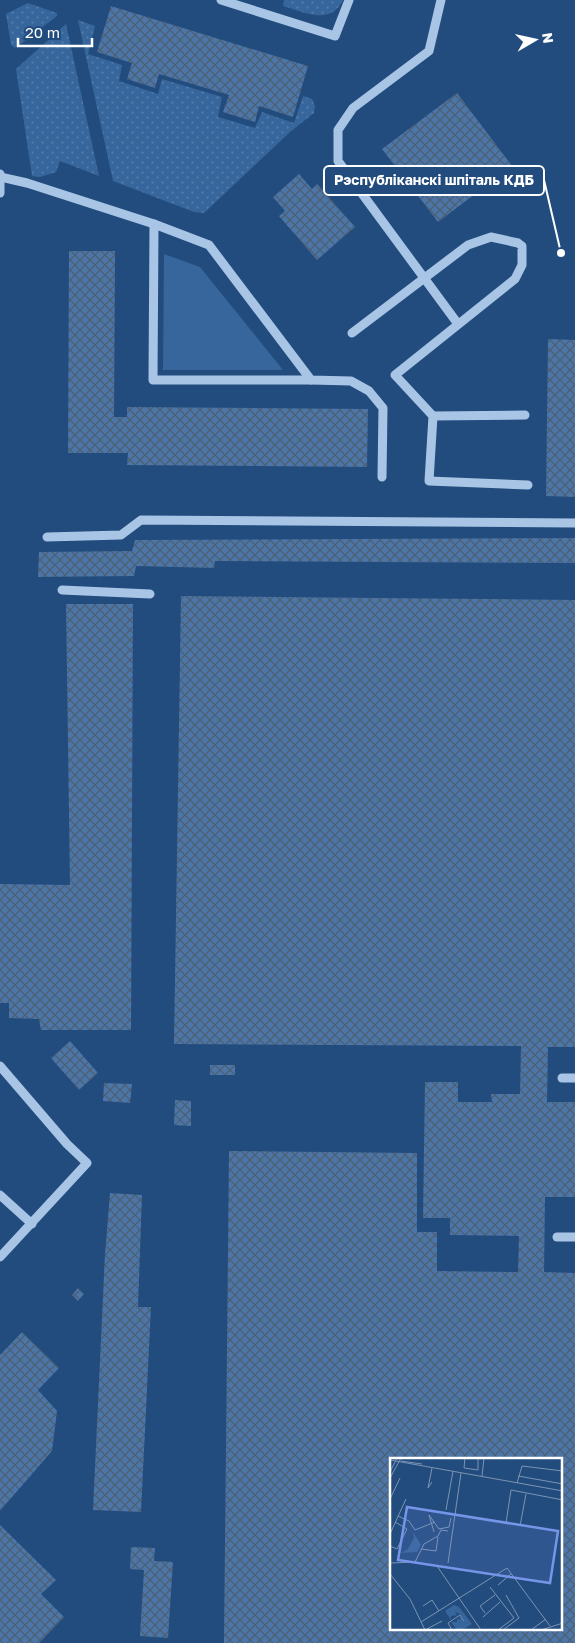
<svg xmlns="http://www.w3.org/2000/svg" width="575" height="1643" font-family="'Golos Text',sans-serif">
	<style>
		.grass { fill: url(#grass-dots) }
		.park { fill: #36669c }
		.building { fill: url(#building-cross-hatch); fill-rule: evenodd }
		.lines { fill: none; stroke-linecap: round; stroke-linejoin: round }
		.minor { stroke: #a8c5e6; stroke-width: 9 }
		.inset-road { fill: none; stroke: #7b94b2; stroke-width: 1 }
		.view { fill: #7795e8; fill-opacity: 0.15; stroke: #7795e8; stroke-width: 2.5 }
		.inset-edge { fill: none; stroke: #fff; stroke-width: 2.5 }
		.leader { fill: none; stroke: #fff; stroke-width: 2 }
		.callout-dot { fill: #fff; stroke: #234c7e; stroke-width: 2 }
		.callout { fill: #234c7e; stroke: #fff; stroke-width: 2 }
		.callout-label { font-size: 14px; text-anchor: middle; font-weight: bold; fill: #fff }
	</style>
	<defs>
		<pattern id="grass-dots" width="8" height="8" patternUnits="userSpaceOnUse" patternTransform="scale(1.25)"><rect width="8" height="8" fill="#36669c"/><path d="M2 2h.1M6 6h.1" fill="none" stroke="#547dab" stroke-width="1.8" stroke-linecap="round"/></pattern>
		<pattern id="building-cross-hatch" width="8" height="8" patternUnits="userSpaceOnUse" patternTransform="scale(1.25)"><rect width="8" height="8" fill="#4b76a7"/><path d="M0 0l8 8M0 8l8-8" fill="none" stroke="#4c5f75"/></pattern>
	</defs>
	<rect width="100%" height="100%" fill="#234c7e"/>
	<!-- grass -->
	<g class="grass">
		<path d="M284,0H343C331,26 303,12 283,6Z"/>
		<path d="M28,3L57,13V16L15,48L11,45L6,14Z"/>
		<path d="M78,20L95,26L88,54L122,65L119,81L158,94L162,79L222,97L218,117L255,128L262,112L294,123L303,96L312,99L315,106L314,113L290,132L204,213L194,212L113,181Z"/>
		<path d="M66,24L99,176L60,161L56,172L40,177L32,176L16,69Z"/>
	</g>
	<!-- park -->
	<path class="park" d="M164,254L200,267L283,370H163Z"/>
	<!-- building -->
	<g class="building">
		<path d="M111,6L308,66L293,117L259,106L255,122L223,112L229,95L159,74L155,88L127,79L132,63L97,52Z"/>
		<path d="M457,93L512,166L438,222L382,149Z"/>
		<path d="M299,174L312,189L317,184L355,227L317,260L279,216L285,211L273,197Z"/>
		<path d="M69,251H115L114,417H127V407L368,409L367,467L127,465L128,453H68Z"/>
		<path d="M548,339L575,340V497L546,496Z"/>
		<path d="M575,538V563L215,561L214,568L136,566L134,576L38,577L39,552L132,551L135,540Z"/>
		<path d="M181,596L575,600V1047H548L547,1102H575V1197H545L544,1272L575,1273V1643H224L229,1151L417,1153V1232H437V1271L518,1272L519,1236L450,1235V1218H423L425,1082H458V1102H492L491,1094H520L521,1046L174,1044ZM391,1459H561V1629H391Z"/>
		<path d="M66,604H133L131,1030H41L39,1019L9,1018V1003H0V884L70,885Z"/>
		<path d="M70,1041L98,1073L79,1090L51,1058Z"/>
		<rect x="210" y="1065" width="25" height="10"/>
		<path d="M104,1083L132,1084L130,1103L103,1101Z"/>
		<path d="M175,1100L191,1101V1126L174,1125Z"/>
		<path d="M110,1193L142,1195L138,1307H151L141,1512L93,1510L105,1254Z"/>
		<path d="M78,1288L84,1294L78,1301L72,1295Z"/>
		<path d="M22,1332L59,1368L38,1390L57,1411L52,1451L0,1511V1355Z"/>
		<path d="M0,1525L56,1580L41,1594L64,1617L39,1643H0Z"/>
		<path d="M131,1547L155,1548L154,1561L173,1562L168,1638L140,1636L144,1570L130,1569Z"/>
	</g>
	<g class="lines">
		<!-- minor -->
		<g class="minor">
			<path d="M221,0L335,36L349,0"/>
			<path d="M441,0L429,51L353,108L338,130V161L458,324"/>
			<path d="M0,174V193"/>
			<path d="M0,177L27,183L154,224L209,245L311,380L351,381L369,391L383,408L382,477"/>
			<path d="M154,224L153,380H311"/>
			<path d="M352,333L468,245L491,237L518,243L522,246V265L515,279L395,375L433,416L429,481L528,485"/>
			<path d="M433,416L525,415"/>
			<path d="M47,537L121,535L141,520L575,523"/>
			<path d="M62,590L150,594"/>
			<path d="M0,1066L67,1144L87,1163L0,1257"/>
			<path d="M562,1078H575"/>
			<path d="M0,1195L32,1224"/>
			<path d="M557,1237H575"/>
		</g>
	</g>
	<!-- overview -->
	<g transform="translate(390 1458)">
		<rect width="172" height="172" fill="#234c7e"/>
		<path d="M23,74L31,87L27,94L11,95L18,91L24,80ZM64,147L69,149L82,166L72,172H67L61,164H67V160L70,162L69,158L75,163L70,156L65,154L67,157L61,158V162L55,153Z" fill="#36669c"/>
		<path class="inset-road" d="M75,0L74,10L88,12V0M0,2L173,33M11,3L32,6M42,10L38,30L42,24M0,14L7,0M92,18L94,0M128,18L173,26M0,20L11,0M127,25L132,8L173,13M0,41L10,20M56,52L63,13M8,58L19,63L25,72L45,64M116,65L121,32L173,42M130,68L136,36M44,74L39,57L49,71L59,69L61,60M0,76L16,41M0,88L7,91L17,71L5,64M31,91L46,93L48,79M25,104L34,86L48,78L51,72L58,73M0,105L25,104L47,108L91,172M58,105L71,15M0,116L20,141L35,172M108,127L121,116M100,129L124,160L108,172M33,148L42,142L49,153M95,155L90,148L105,137M93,159L110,144M31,164L117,110L160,168M35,172L52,163M62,172L58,165L70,157L74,163M113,172L129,160L116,137M141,172L156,161M151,172L173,165"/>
		<path class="view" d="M17,49L168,73L160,125L8,102Z"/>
		<rect width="172" height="172" class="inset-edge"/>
	</g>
	<!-- callouts -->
	<path class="leader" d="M561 253L544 180"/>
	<circle class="callout-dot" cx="561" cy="253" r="5"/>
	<rect class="callout" x="324" y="166" width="220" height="29" rx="5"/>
	<g class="callout-label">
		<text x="434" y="185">Рэспубліканскі шпіталь КДБ</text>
	</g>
	<!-- north arrow -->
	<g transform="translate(535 40) rotate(81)" stroke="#234c7e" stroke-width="4" paint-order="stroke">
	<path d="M0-4L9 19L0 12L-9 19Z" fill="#ffffff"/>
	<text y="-8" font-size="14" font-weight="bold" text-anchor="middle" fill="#ffffff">N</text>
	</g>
	<!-- scale -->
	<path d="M18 38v8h74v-8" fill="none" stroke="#ffffff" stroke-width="2.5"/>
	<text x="25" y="38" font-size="15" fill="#ffffff" stroke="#234c7e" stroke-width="4" paint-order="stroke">20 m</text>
</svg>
